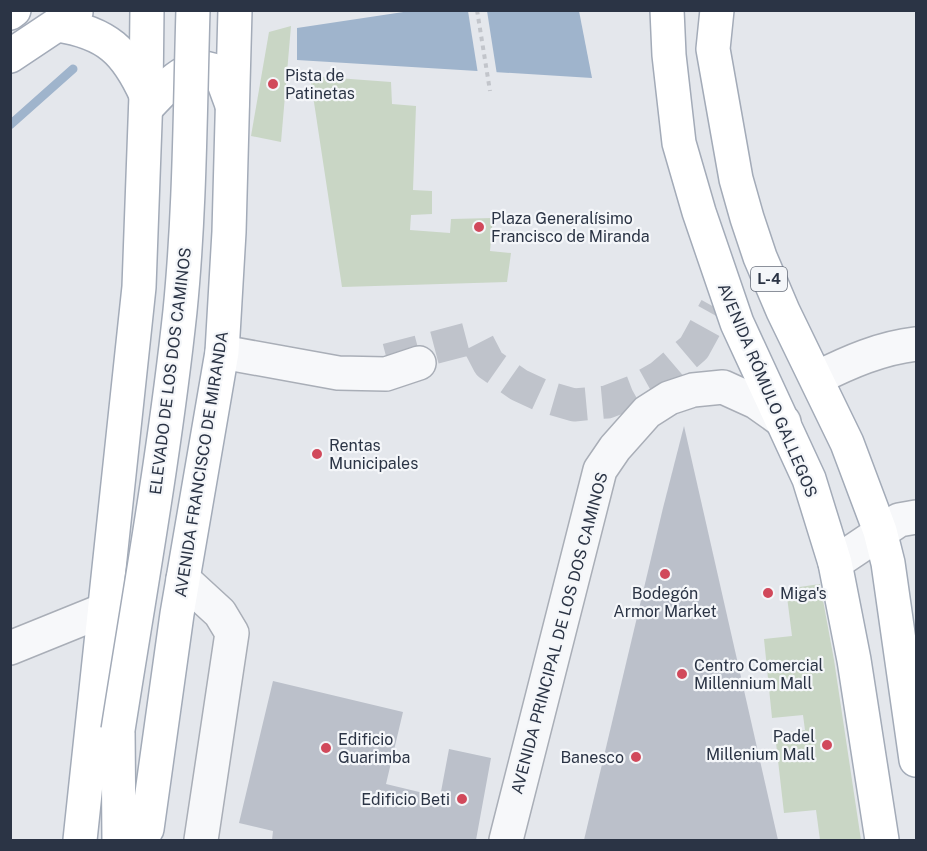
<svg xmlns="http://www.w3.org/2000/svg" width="927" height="851" font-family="'Public Sans',sans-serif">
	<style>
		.green { fill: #c9d6c5 }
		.water { fill: #9fb4cc }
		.pier { fill: #e4e7ec }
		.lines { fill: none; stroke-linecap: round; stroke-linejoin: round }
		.stream { stroke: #9fb4cc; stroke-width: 9 }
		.building { fill: #bbc0ca }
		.minor-tunnel { stroke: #bfc3cb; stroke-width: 33; stroke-dasharray: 33 16; stroke-linecap: butt }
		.minor-casing { stroke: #a9aeb7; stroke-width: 36 }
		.major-casing { stroke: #a3abb8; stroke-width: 36 }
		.path { stroke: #c2c5cb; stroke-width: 4; stroke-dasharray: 4.5 4.5; stroke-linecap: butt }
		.minor { stroke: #f7f8fa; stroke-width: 33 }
		.major { stroke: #fff; stroke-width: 33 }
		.major-bridge-casing { stroke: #a3abb8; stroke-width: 36; stroke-linecap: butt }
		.major-bridge { stroke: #fff; stroke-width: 33 }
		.poi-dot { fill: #d1495b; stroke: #f4f6f9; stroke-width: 2 }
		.labels { text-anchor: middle; stroke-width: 4.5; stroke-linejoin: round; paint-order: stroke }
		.shield { fill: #f4f6f9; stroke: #676e7b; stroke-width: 1.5 }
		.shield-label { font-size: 15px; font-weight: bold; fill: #2b3445 }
		.poi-label { font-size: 16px; fill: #2b3445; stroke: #f4f6f9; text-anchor: start }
		.street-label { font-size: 16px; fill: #2b3445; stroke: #f4f6f9 }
	</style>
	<rect width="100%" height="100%" fill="#e4e7ec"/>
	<!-- green -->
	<g class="green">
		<path d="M291,26L281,142L251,136L269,32Z"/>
		<path d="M310,76L391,82L392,104L416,106L413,190L432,191V214L411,215L410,230L450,233L451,219L493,218L490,251L511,253L507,282L342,287Z"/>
		<path d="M820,584L834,660L861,840H820L816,810L784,813L775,734L805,730L803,715L772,718L764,639L792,636L786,589Z"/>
	</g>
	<!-- water -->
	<path class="water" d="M410,11H579L592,78L297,60V28Z"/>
	<!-- pier -->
	<path class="pier" d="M468,11H487L497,75L478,74Z"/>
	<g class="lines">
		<!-- stream -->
		<path class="stream" d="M10,125L73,69"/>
	</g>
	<!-- building -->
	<g class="building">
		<path d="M684,426L778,840H584L663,508Z"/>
		<path d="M273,681L403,712L386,784L440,797L449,749L491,758L476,840H272L273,831L239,823Z"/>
	</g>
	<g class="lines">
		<!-- minor-tunnel -->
		<path class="minor-tunnel" d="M387,360L475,337L489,364L519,385L543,396L574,405L607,402L633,392L660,377L694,348L716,308"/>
		<!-- minor casing -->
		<g class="minor-casing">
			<g id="minor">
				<path d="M222,352L338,373L386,374L419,363"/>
				<path d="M817,378C849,362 881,348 916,344"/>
				<path d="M835,563L899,520L916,517"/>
				<path d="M183,579L220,613L232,633L201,840"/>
				<path d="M10,648L104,610"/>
				<path d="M506,840L600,470L615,448L647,412L669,398L693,390L723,387L756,402L784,422"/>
			</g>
		</g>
		<!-- major casing -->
		<g class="major-casing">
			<g id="major">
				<path d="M667,10L669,55L679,143L699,212L737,323L809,479L835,563L854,660L882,840"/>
				<path d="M717,10L713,49L736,179L747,218L760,257L783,311L847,443L880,531L888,563L916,760"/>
				<path d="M10,13L14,10"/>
				<path d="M58,25C107,33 126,51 146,95"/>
				<path d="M10,56L76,12"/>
				<path d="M146,108C165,89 192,53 221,75L232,105"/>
				<path d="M118,730L119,840"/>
				<path d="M80,840L139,287L146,95L147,10"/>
				<path d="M139,840L147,829L177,614L222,352L229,232L235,10"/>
			</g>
		</g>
		<!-- path -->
		<path class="path" d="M477,10L490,91"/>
		<!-- minor -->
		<use href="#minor" class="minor"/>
		<!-- major -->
		<use href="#major" class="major"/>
		<!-- major-bridge casing -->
		<g class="major-bridge-casing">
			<path id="major-bridge" d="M118,730C140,590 165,451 180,311C190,211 190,110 193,10"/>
		</g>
		<!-- major-bridge -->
		<use href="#major-bridge" class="major-bridge"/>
	</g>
	<!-- markers -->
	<g class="poi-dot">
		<circle cx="273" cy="84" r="6"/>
		<circle cx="479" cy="227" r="6"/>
		<circle cx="317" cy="454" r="6"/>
		<circle cx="665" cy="574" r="6"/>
		<circle cx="768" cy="593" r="6"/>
		<circle cx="682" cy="674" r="6"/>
		<circle cx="827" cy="745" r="6"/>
		<circle cx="326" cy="748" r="6"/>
		<circle cx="636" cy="757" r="6"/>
		<circle cx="462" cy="799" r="6"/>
	</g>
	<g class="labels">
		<!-- shield labels -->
		<rect class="shield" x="751" y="267" width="36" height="24" rx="4.5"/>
		<g class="shield-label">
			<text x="769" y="284">L-4</text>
		</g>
		<!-- poi labels -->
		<g class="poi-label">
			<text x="285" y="81">Pista de<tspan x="285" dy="18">Patinetas</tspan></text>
			<text x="491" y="224">Plaza Generalísimo<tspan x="491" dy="18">Francisco de Miranda</tspan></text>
			<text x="329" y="451">Rentas<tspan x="329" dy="18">Municipales</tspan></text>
			<text x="665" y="599" text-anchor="middle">Bodegón<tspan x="665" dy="18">Armor Market</tspan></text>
			<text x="780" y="599">Miga's</text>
			<text x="694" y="671">Centro Comercial<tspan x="694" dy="18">Millennium Mall</tspan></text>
			<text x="815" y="742" text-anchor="end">Padel<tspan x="815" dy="18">Millenium Mall</tspan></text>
			<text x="338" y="745">Edificio<tspan x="338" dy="18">Guarimba</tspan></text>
			<text x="624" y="763" text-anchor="end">Banesco</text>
			<text x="450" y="805" text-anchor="end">Edificio Beti</text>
		</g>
		<!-- street labels -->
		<g class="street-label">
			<text transform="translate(170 371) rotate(-83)" y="6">ELEVADO DE LOS DOS CAMINOS</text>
			<text transform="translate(768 390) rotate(67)" y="6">AVENIDA RÓMULO GALLEGOS</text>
			<text transform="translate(201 464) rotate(-81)" y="6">AVENIDA FRANCISCO DE MIRANDA</text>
			<text transform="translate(559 633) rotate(-75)" y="6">AVENIDA PRINCIPAL DE LOS DOS CAMINOS</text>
		</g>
	</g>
	<!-- border -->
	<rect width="927" height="851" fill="none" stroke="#2b3445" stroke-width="24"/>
</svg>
